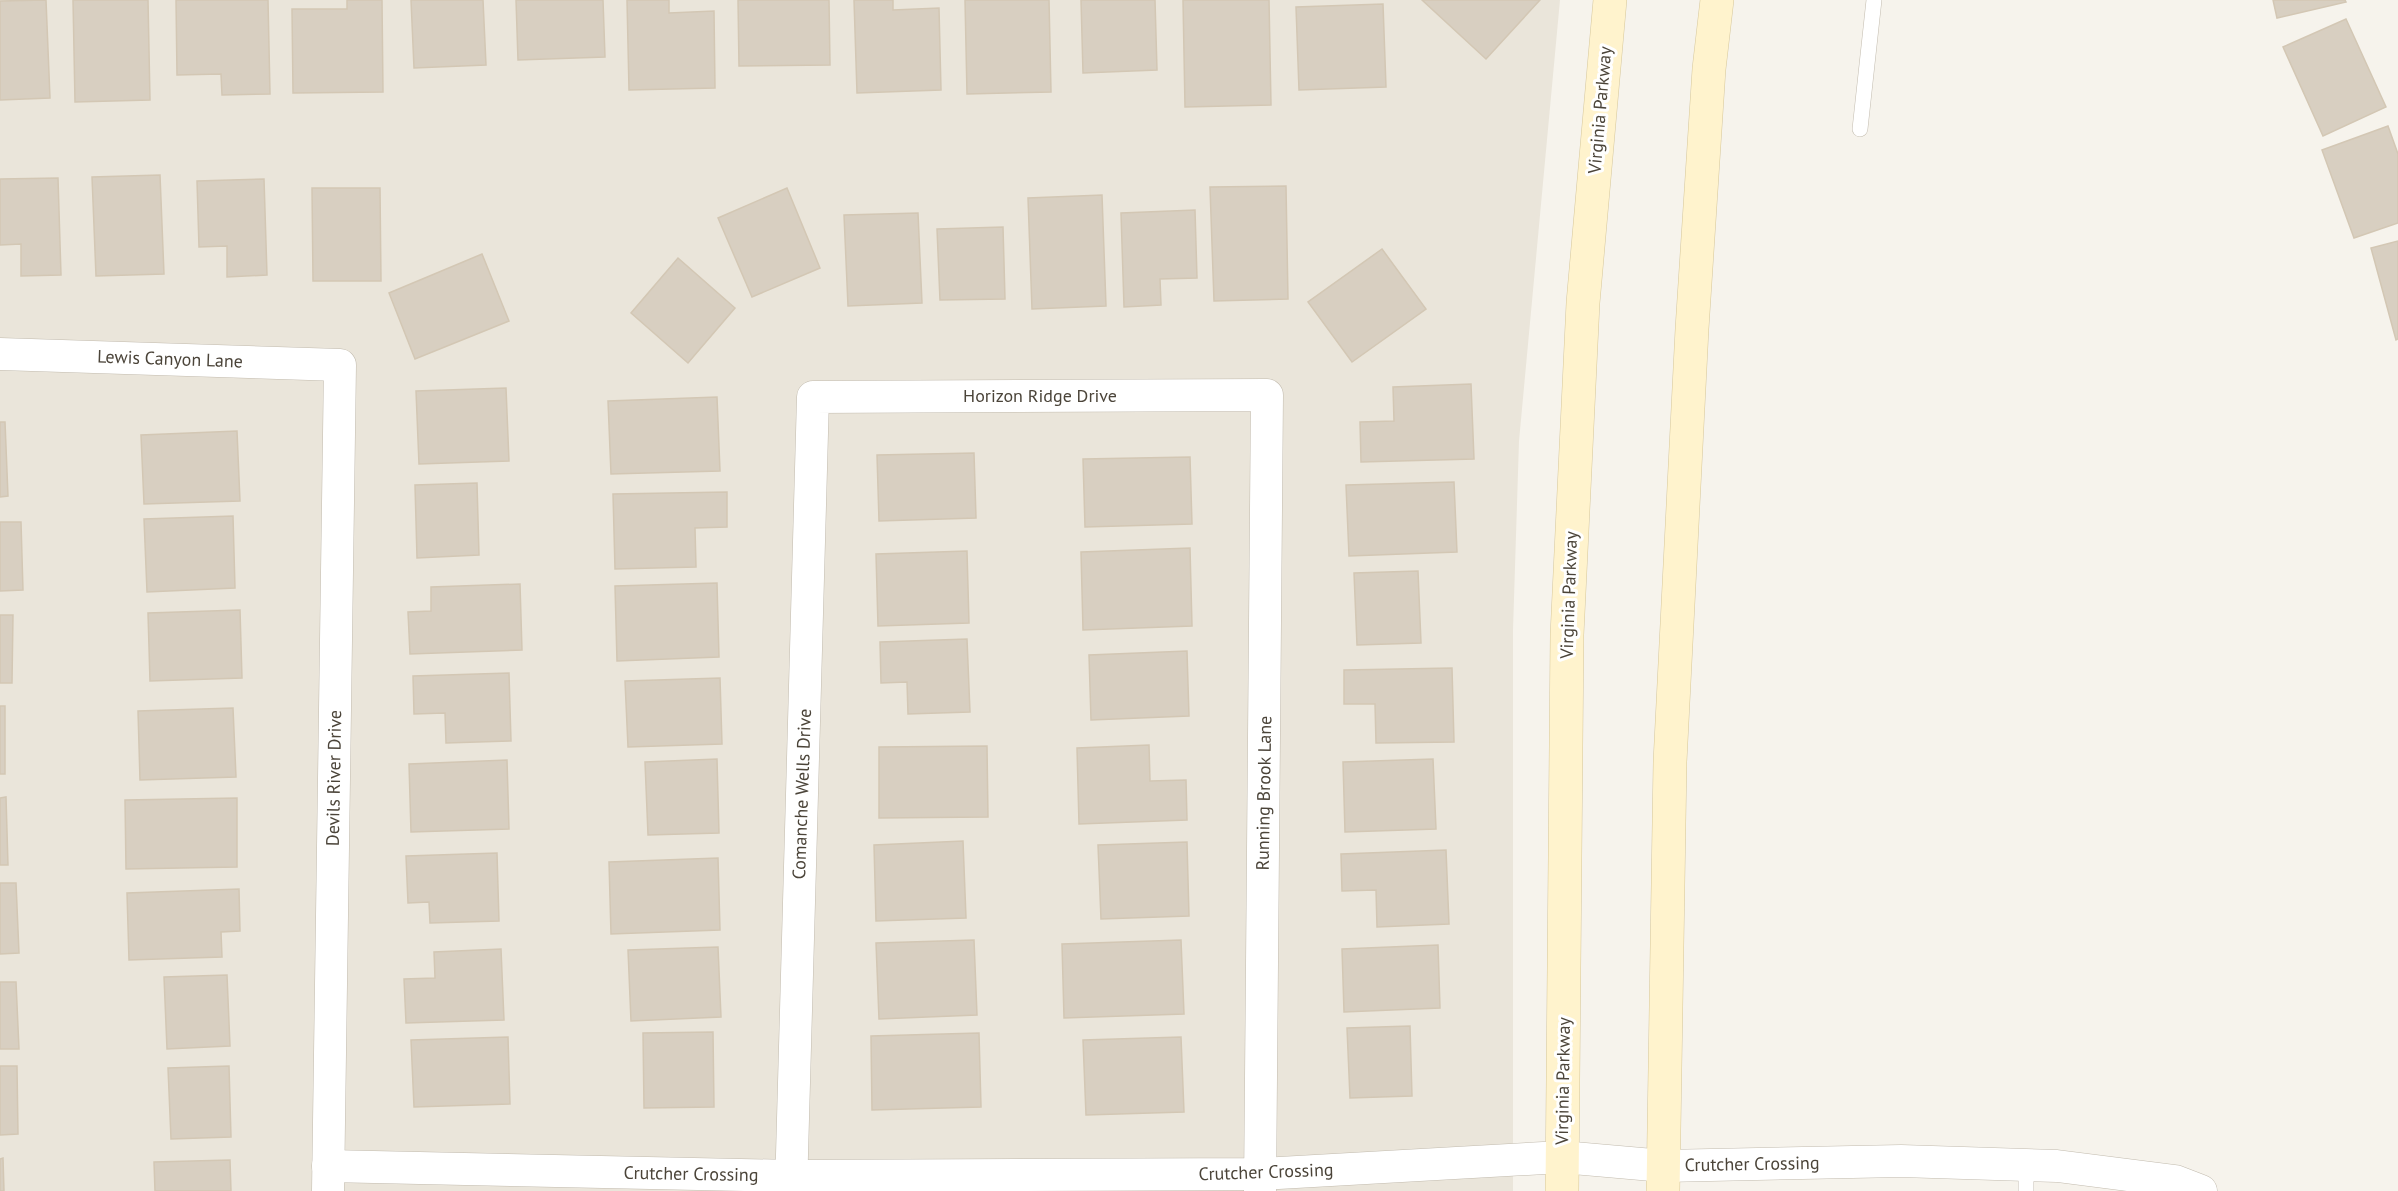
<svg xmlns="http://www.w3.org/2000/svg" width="2398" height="1191" font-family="'PT Sans',sans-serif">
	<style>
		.residential { fill: #eae5da }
		.building { fill: #d8cfc1; stroke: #d3c7b4; stroke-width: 1.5 }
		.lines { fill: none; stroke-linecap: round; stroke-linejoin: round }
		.lane-casing { stroke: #c2bbae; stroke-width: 16 }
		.street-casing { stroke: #c2bbae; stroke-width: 33 }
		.secondary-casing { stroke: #d6c79b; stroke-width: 34 }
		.lane { stroke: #fff; stroke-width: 15 }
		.street { stroke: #fff; stroke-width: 32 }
		.secondary { stroke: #fff3cd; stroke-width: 33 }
		.labels { text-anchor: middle; stroke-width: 6; stroke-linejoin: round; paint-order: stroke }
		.street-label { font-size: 18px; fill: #4b4439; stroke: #fff }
	</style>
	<rect width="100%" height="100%" fill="#f6f3ec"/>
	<!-- residential -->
	<path class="residential" d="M0,0H1560L1519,441L1513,630V1191H0Z"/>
	<!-- building -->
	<g class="building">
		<path d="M46,0L50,98L0,100V1Z"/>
		<path d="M73,0H148L150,100L75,102Z"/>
		<path d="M176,0H268L270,94L222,95L221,74L177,75Z"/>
		<path d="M347,0H382L383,92L293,93L292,9H347Z"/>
		<path d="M411,0H483L486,65L414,68Z"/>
		<path d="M516,0H603L605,57L518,60Z"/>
		<path d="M627,0H669V13L714,11L715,88L629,90Z"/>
		<path d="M738,0H829L830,65L739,66Z"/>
		<path d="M854,0H893V10L939,8L941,90L857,93Z"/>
		<path d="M965,0H1049L1051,92L967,94Z"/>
		<path d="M1081,0H1155L1157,70L1083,73Z"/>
		<path d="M1183,0H1269L1271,105L1185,107Z"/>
		<path d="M1422,0H1540L1486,59Z"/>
		<path d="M2273,0H2345L2346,2L2277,18Z"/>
		<path d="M1383,4L1386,87L1299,90L1296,7Z"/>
		<path d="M2346,19L2386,107L2323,136L2283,47Z"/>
		<path d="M2388,126L2398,154V223L2354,238L2322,150Z"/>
		<path d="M160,175L164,274L96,276L92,177Z"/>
		<path d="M58,178L61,275L21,276V244L0,245V179Z"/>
		<path d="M264,179L267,275L227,277V246L199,247L197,181Z"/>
		<path d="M1286,186L1288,299L1214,301L1210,187Z"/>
		<path d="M312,188H380L381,281H313Z"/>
		<path d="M787,188L820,268L752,297L718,218Z"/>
		<path d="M1102,195L1106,306L1032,309L1028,198Z"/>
		<path d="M1195,210L1197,278L1160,279L1161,305L1124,307L1121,213Z"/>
		<path d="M918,213L922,303L848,306L844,215Z"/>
		<path d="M1003,227L1005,299L940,300L937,229Z"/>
		<path d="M2398,241V339L2396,340L2371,248Z"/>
		<path d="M1382,249L1426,309L1352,362L1308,302Z"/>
		<path d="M482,254L509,321L415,359L389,293Z"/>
		<path d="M678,258L735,308L688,363L631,313Z"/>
		<path d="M1471,384L1474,459L1361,462L1360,422L1394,421L1393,387Z"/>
		<path d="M506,388L509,461L419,464L416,391Z"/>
		<path d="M717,397L720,471L611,474L608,401Z"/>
		<path d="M0,422H5L8,496L0,497Z"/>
		<path d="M237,431L240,501L144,504L141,435Z"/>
		<path d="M974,453L976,518L879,521L877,455Z"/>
		<path d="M1190,457L1192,524L1085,527L1083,459Z"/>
		<path d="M1454,482L1457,552L1349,556L1346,485Z"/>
		<path d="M477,483L479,555L417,558L415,485Z"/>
		<path d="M727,492V527L695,528L696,567L615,569L613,494Z"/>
		<path d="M233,516L235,588L147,592L144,519Z"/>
		<path d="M0,522H21L23,590L0,591Z"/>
		<path d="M1190,548L1192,626L1083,630L1081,552Z"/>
		<path d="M967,551L969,623L878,626L876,554Z"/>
		<path d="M1418,571L1421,643L1357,645L1354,573Z"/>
		<path d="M717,583L719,657L617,661L615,586Z"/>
		<path d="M520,584L522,650L410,654L408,612L431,611V587Z"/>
		<path d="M240,610L242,678L150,681L148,613Z"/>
		<path d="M0,615H13L12,683H0Z"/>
		<path d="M967,639L970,712L908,714L907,682L881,683L880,642Z"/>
		<path d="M1187,651L1189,716L1091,720L1089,655Z"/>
		<path d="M1452,668L1454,742L1376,743L1375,704H1344V670Z"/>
		<path d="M509,673L511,741L446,743L445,713L414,714L413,676Z"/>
		<path d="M720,678L722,744L628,747L625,681Z"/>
		<rect x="0" y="706" width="5" height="68"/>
		<path d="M233,708L236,777L140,780L138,711Z"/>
		<path d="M1149,745L1150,781L1186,780L1187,820L1079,824L1077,748Z"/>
		<path d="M987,746L988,817L879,818V747Z"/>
		<path d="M717,759L719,833L648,835L645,762Z"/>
		<path d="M1433,759L1436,829L1345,832L1343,762Z"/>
		<path d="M507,760L509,829L411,832L409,764Z"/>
		<path d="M6,797L8,865H0V798Z"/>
		<path d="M237,798V867L126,869L125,800Z"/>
		<path d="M963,841L966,918L876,921L874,845Z"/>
		<path d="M1187,842L1189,916L1101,919L1098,845Z"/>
		<path d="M1446,850L1449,924L1377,927L1376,890L1342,891L1341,854Z"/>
		<path d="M497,853L499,921L430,923L429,902L408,903L406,856Z"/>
		<path d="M718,858L720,930L611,934L609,862Z"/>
		<path d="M0,883H16L19,953L0,954Z"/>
		<path d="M239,889L240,931L221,932L222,957L129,960L127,893Z"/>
		<path d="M974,940L977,1015L879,1019L876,943Z"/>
		<path d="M1181,940L1184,1014L1064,1018L1062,944Z"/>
		<path d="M1438,945L1440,1008L1344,1012L1342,949Z"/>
		<path d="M718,947L721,1017L631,1021L628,950Z"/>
		<path d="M501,949L504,1020L406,1023L404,979L435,978L434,952Z"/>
		<path d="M227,975L230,1046L167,1049L164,977Z"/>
		<path d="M0,982H16L19,1049H0Z"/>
		<path d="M1410,1026L1412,1096L1350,1098L1347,1028Z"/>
		<path d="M713,1032L714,1107L644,1108L643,1033Z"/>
		<path d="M979,1033L981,1107L872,1110L871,1036Z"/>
		<path d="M508,1037L510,1104L414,1107L411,1040Z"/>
		<path d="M1181,1037L1184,1112L1086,1115L1083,1040Z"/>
		<path d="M0,1066H17L18,1134L0,1135Z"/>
		<path d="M229,1066L231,1137L171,1139L168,1068Z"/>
		<path d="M3,1158L4,1191H0V1159Z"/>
		<path d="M230,1160L231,1191H155L154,1162Z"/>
	</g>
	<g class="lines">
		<!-- lane casing -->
		<g class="lane-casing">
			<g id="lane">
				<path d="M1860,129L1874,0"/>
				<path d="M2026,1165V1191"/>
			</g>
		</g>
		<!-- street casing -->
		<g class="street-casing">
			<g id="street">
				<path d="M0,354L340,365L328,1191"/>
				<path d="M328,1166L791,1176L1261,1174L1562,1157L1664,1166L1901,1161L2057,1166L2175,1181L2201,1191"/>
				<path d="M791,1191L813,397L1267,395L1260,1191"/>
			</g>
		</g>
		<!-- secondary casing -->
		<g class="secondary-casing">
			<g id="secondary">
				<path d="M1562,1191L1567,635L1583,303L1610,0"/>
				<path d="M1663,1191L1670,762L1692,329L1709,69L1717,0"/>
			</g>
		</g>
		<!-- lane -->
		<use href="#lane" class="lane"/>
		<!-- street -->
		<use href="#street" class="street"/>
		<!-- secondary -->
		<use href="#secondary" class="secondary"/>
	</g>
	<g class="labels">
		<!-- street labels -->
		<g class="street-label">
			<text transform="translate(1600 110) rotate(-85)" y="6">Virginia Parkway</text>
			<text transform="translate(170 359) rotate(2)" y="6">Lewis Canyon Lane</text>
			<text x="1040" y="402">Horizon Ridge Drive</text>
			<text transform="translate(1569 595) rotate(-88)" y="6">Virginia Parkway</text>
			<text transform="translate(334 778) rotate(-89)" y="6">Devils River Drive</text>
			<text transform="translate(1264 793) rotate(-89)" y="6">Running Brook Lane</text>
			<text transform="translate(802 794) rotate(-88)" y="6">Comanche Wells Drive</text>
			<text transform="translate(1563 1081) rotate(-89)" y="6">Virginia Parkway</text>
			<text transform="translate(1752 1164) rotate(-1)" y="6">Crutcher Crossing</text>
			<text transform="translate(1266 1172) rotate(-2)" y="6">Crutcher Crossing</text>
			<text transform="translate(691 1174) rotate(1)" y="6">Crutcher Crossing</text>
		</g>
	</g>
</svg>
